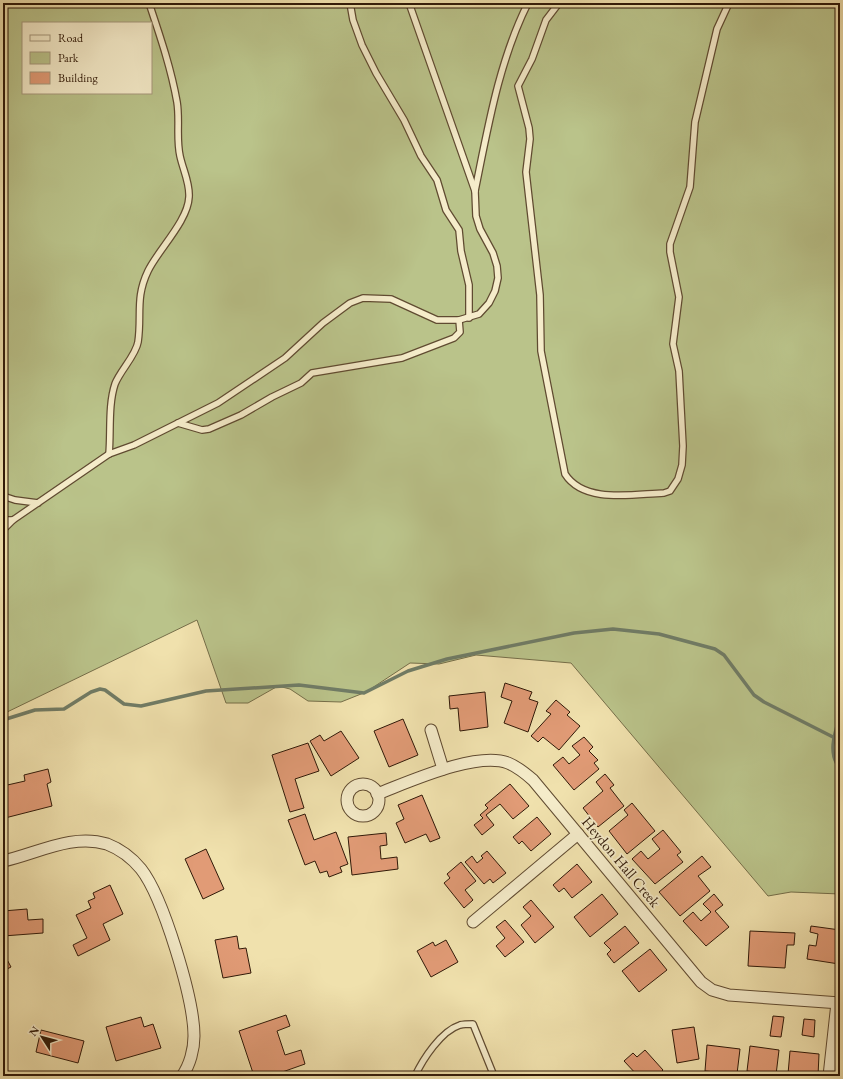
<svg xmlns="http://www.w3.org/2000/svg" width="843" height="1079" font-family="'EB Garamond',serif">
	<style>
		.green { fill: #bac38a; stroke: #756e49; fill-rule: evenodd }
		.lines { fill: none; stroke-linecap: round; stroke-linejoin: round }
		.stream { stroke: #707c66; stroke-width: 3.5 }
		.building { fill: #e19b76; stroke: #301908 }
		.lane-casing { stroke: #604b31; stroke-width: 8 }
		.street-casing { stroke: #604b31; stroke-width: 13 }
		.lane { stroke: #f5ecca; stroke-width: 5.5 }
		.street { stroke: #f5ecca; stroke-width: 11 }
		.labels { text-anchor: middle; stroke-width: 3.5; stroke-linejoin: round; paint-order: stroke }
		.street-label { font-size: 15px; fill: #301908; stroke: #f5ecca }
	</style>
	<rect width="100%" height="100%" fill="#f0e1ad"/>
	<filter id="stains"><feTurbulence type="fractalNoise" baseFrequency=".005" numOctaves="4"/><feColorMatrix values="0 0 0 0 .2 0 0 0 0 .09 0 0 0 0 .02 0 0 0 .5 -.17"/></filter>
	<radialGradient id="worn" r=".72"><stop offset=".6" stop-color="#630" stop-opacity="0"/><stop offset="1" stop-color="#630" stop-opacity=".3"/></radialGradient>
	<!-- green -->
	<path class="green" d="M3,3H840V894L791,892L768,896L571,663L476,655L439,664L410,663L366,692L341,702L308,701L290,689L278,686L248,703H226L197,620L3,714ZM23,23H151V93H23Z"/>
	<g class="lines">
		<!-- stream -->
		<g class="stream">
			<path d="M840,716C835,732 827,754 840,768"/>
			<path d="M3,720L35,710L64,709L91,692L100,689L105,690L124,704L141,706L206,691L299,685L364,693L408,671L447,659L574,633L613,629L659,634L715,649L724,655L754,695L764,702L833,737"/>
		</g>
	</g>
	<!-- building -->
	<g class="building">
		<path d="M505,683L532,692L529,699L538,702L528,732L504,723L512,701L501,697Z"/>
		<path d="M485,692L488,727L460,731L458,708L450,709L449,696Z"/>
		<path d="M556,700L570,712L567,715L580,726L559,750L543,737L538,742L531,736L551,714L546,711Z"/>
		<path d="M403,719L418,755L389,767L374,731Z"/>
		<path d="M341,731L359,758L331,776L310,741L320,735L324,741Z"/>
		<path d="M584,737L593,747L589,751L598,760L594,763L599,769L574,790L553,765L563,757L569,764L580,755L572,746Z"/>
		<path d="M308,743L319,771L295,779L304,808L290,812L272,755Z"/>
		<path d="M48,769L51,782L47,784L52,806L5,818L3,810V786L25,781L24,775Z"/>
		<path d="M605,774L614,785L610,788L624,806L598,827L583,808L603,791L596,782Z"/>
		<path d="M510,784L529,806L513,819L500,804L486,815L494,825L482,835L474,825L483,818L480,815L488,808L485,805Z"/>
		<path d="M422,795L440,838L430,842L426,834L405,843L396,823L404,819L398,805Z"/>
		<path d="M632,803L655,831L627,854L609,831L628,815L624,810Z"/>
		<path d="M305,814L314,840L336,832L348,864L340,867L342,872L329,877L327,871L320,873L315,861L305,865L288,820Z"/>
		<path d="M537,817L551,834L531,851L522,841L519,844L513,837Z"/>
		<path d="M663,830L681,852L677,855L683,862L655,884L632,859L641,851L648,859L660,849L652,839Z"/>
		<path d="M386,833L387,845L380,846L381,859L397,857L398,869L352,875L348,837Z"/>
		<path d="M206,849L224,889L203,899L185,859Z"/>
		<path d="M487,851L506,873L493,883L490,879L484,884L465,862L472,856L477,863L483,858L481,856Z"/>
		<path d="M702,856L711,867L698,876L710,891L680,916L659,892Z"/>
		<path d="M461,862L476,881L465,890L473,900L464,908L444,883L450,878L447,874Z"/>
		<path d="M577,864L592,882L572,898L564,888L559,892L553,885Z"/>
		<path d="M110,885L123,914L103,924L110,940L78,956L73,945L87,938L76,915L91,908L88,901L95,898L93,893Z"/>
		<path d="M602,894L618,914L590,937L574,917Z"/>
		<path d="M714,894L723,905L715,911L729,927L706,946L683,921L693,912L701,921L711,912L703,904Z"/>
		<path d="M531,900L554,927L535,943L521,925L531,916L523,907Z"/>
		<path d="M27,909L28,920L43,919V933L3,936V911Z"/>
		<path d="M505,920L524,942L505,957L496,946L505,938L496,927Z"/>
		<path d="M625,926L639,943L614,963L607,954L611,950L604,943Z"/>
		<path d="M811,926L840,930L839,964L807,959L809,945L816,946L818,934L810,932Z"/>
		<path d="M750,931L795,933L794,945H787L785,968L748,966Z"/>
		<path d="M237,936L239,949L246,948L251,973L223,978L215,940Z"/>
		<path d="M446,940L458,962L431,977L417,951L433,942L435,946Z"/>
		<path d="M650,949L667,970L639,992L622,971Z"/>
		<path d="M3,952L11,967L3,971Z"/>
		<path d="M286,1015L290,1026L277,1031L285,1055L301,1050L305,1064L271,1076H254L239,1031Z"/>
		<path d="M773,1016L784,1017L781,1037L770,1036Z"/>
		<path d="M141,1017L144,1027L153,1024L161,1048L116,1061L106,1027Z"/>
		<path d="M804,1019L815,1020L814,1037L802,1035Z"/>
		<path d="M694,1027L699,1059L677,1063L672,1030Z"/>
		<path d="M41,1030L84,1041L78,1063L36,1052Z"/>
		<path d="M707,1045L740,1049L737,1074L705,1071Z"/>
		<path d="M750,1046L779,1050L776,1075L747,1071Z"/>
		<path d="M645,1050L663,1070L657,1076H638L624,1061L633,1053L637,1057Z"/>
		<path d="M790,1051L819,1054L818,1076L788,1074Z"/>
	</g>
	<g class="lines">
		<!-- lane casing -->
		<g class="lane-casing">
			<g id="lane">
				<path d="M350,3L353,20L362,45L376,73L404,120L421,156L437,180L446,210L459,230L461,251L469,285V318"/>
				<path d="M559,3L546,20L532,59L518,86L529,128L530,139L526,172L540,295L541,351L565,474C584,504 633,494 664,493L670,491L678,479L682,465L683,446L679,371L673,344L679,297L670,252V244L690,187L695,122L717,29L729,3"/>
				<path d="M475,191C488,127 499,61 528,3"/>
				<path d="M178,423L202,430L209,429L241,415L272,397L301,383L312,373L402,358L454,338L460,332L459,320"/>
				<path d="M109,454C111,432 108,405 115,384C120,371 136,355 138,342C142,315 135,298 148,271C158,250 188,221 189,197C190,183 183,170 180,156C176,138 180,120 177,102C171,68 160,36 149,3"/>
				<path d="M3,496L15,500L38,503"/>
				<path d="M3,520H13L109,454L134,445L218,403L285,358L323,323L350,303L363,298L391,299L437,320H459L479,314L489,303L495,291L498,278L497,266L493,253L480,229L476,216L475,191L409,3"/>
				<path d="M3,530L13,520"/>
				<path d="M415,1076C423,1059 441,1031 460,1025C464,1024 469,1024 473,1024L494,1076"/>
			</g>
		</g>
		<!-- street casing -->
		<g class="street-casing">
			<g id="street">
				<path d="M431,730L443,769"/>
				<circle cx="363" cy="800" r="16"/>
				<path d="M377,794C409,782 476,751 508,763C518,767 525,773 533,780L701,982L712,990L729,995L840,1003"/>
				<path d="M3,861C36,854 72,833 107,844C120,849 132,858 141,869C163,897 194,999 194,1036C194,1049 190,1065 182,1076"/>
				<path d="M473,922L578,834"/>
				<path d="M829,1076L837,1003"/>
			</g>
		</g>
		<!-- lane -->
		<use href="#lane" class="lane"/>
		<!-- street -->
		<use href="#street" class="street"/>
	</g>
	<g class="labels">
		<!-- street labels -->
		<g class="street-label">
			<text transform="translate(621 862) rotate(50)" y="5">Heydon Hall Creek</text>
		</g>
	</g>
	<!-- margin -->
	<rect width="843" height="1079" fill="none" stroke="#f0e1ad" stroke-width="16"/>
	<rect x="4" y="4" width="835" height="1071" fill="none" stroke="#301908" stroke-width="2"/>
	<rect x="8" y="8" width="827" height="1063" fill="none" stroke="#301908"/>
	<!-- legend -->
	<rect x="22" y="22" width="130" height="72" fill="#f5ecca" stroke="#a6987c"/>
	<rect x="30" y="35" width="20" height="6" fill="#f5ecca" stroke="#a6987c"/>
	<text x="58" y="42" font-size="12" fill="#301908">Road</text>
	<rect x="30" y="52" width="20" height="12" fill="#bac38a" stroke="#a6987c"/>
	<text x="58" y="62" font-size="12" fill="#301908">Park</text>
	<rect x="30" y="72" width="20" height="12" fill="#e19b76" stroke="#a6987c"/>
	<text x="58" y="82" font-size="12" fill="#301908">Building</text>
	<!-- north arrow -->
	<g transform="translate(42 1037) rotate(306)" stroke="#f5ecca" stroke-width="3" paint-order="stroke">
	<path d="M0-3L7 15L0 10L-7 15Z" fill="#301908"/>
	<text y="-6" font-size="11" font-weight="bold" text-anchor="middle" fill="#301908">N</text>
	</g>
	<rect width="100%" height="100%" filter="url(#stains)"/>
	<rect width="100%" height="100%" fill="url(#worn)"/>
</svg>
